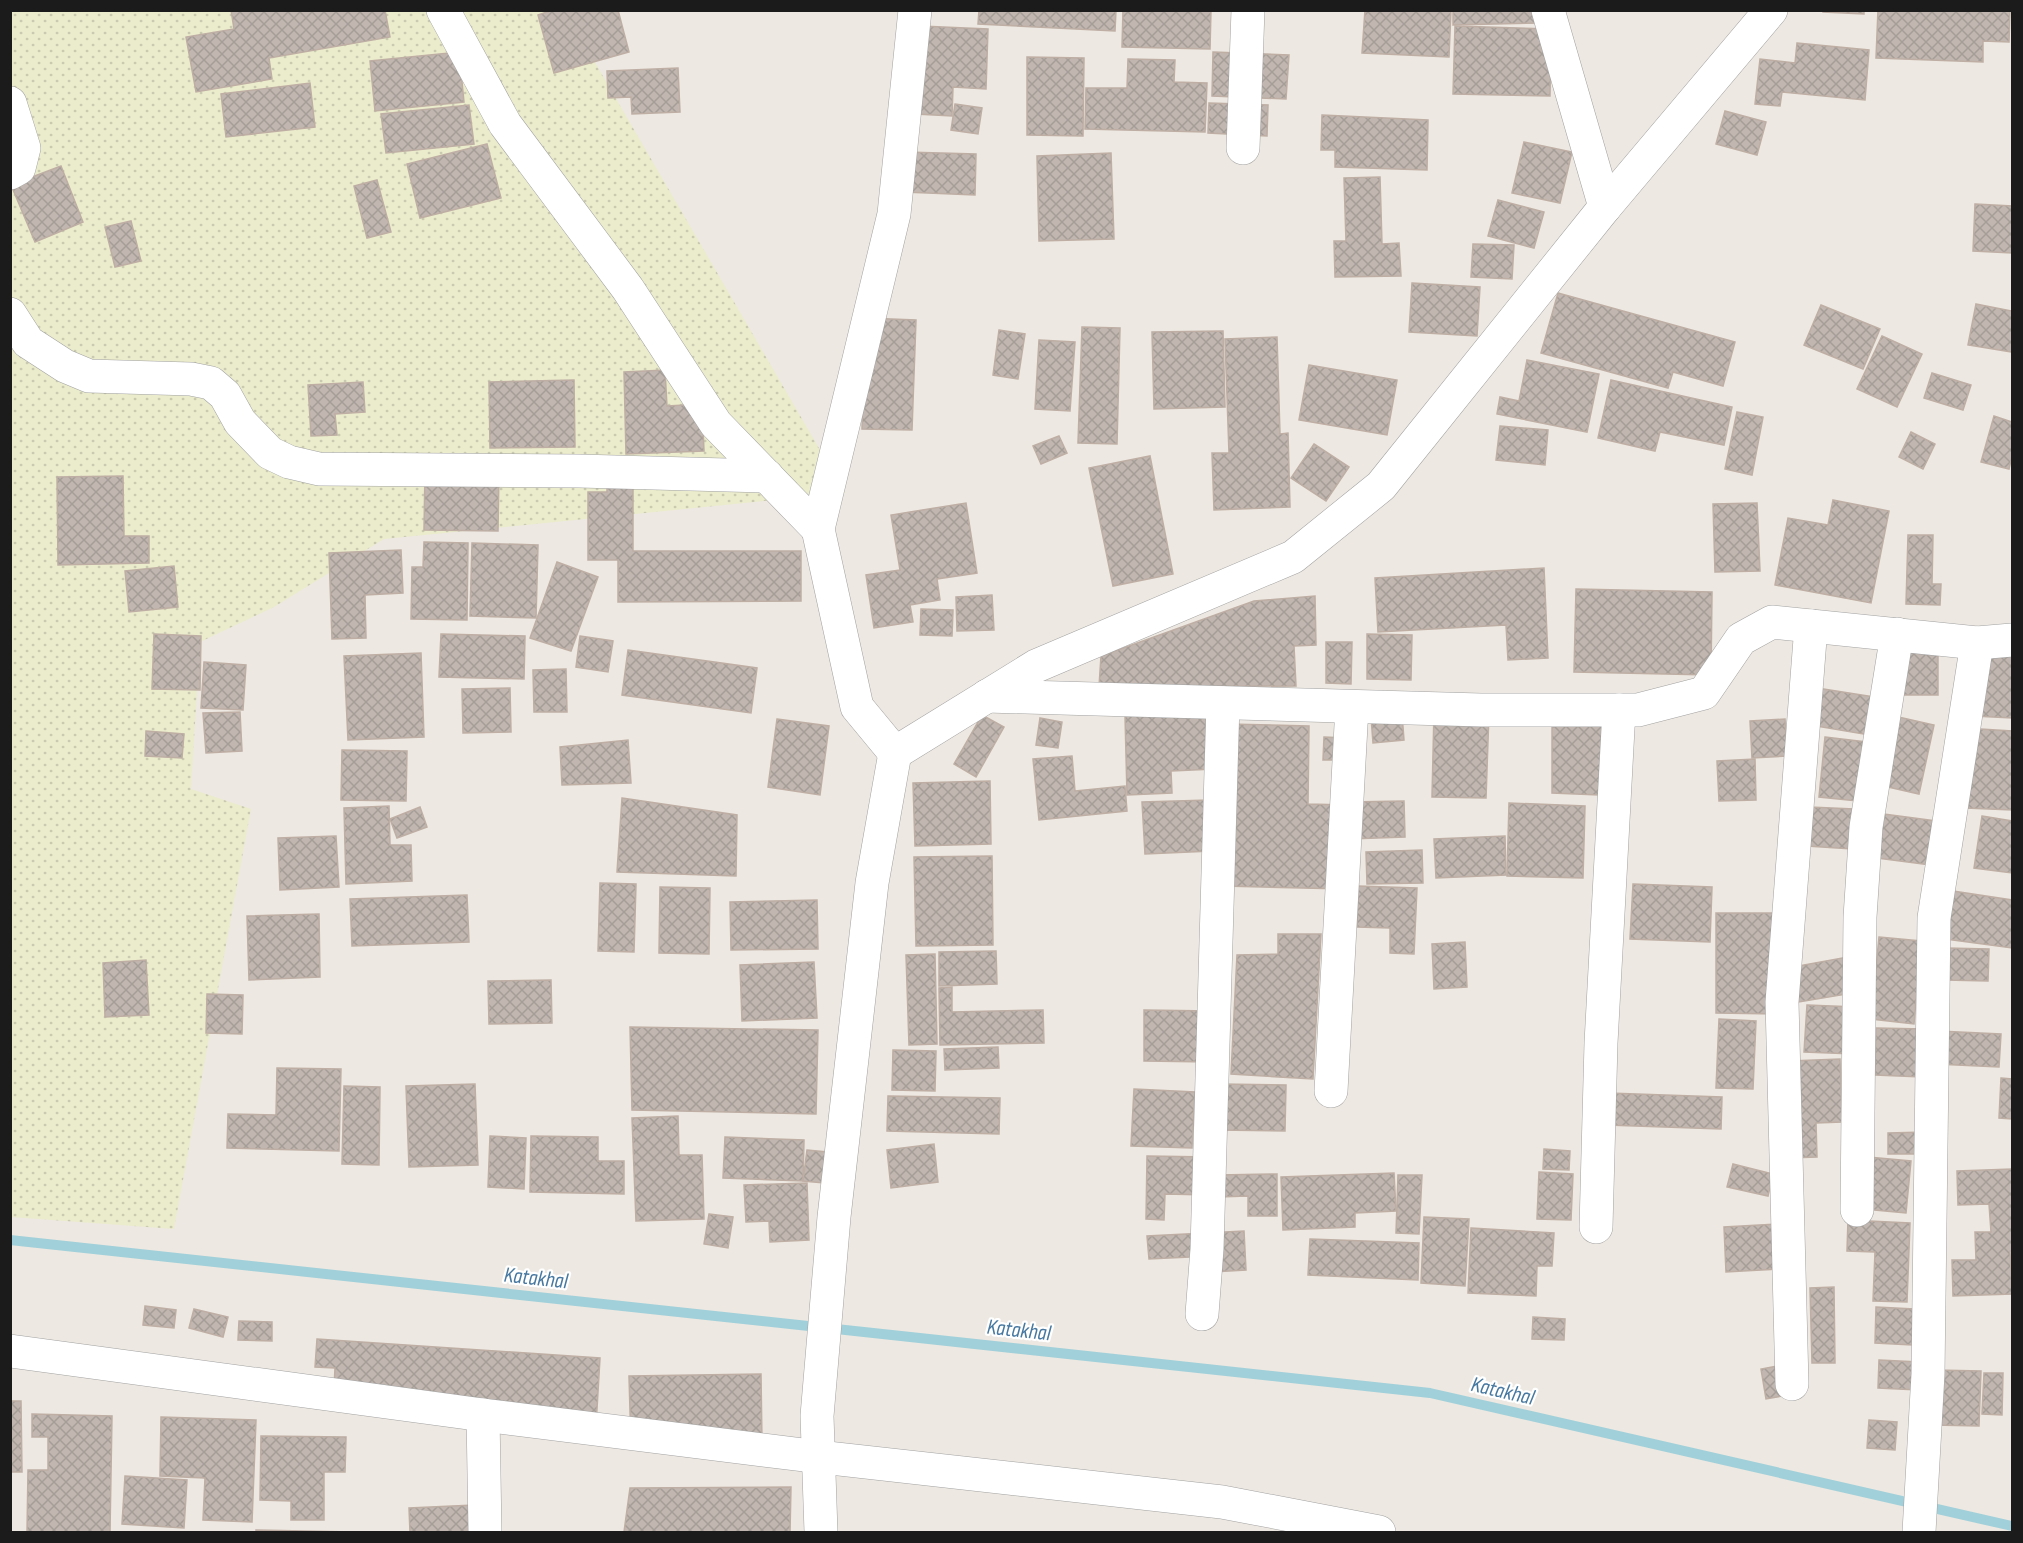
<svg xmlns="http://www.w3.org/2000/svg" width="2023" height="1543" font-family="'Sofia Sans Condensed',sans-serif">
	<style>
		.farmland { fill: url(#farmland-dots) }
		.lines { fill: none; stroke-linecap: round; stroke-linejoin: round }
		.stream { stroke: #a1d0da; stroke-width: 10 }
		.building { fill: url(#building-cross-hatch); stroke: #beaea4; stroke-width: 1.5 }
		.minor-casing { stroke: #a2a2a2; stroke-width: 34 }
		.minor { stroke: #fff; stroke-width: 33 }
		.labels { text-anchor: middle; stroke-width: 4.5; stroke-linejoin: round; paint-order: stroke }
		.water-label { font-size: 22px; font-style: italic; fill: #4778a0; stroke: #fff }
	</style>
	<defs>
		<pattern id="farmland-dots" width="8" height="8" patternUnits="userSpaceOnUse" patternTransform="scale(1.5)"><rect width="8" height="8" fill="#ebeccc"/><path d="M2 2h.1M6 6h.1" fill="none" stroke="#c9caaf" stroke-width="1.8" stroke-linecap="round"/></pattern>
		<pattern id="building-cross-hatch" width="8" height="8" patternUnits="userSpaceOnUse" patternTransform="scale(1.5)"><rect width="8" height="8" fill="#c1b7b0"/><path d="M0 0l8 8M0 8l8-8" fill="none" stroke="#a59d97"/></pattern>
	</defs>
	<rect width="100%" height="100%" fill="#ede8e1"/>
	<!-- farmland -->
	<path class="farmland" d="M10,11H574L575,28L845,493L384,539L274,607L200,642L191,789L251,809L174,1229L11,1217Z"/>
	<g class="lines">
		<!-- stream -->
		<path class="stream" d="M10,1240L1430,1393L2012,1526"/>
	</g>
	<!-- building -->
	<g class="building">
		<path d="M231,10H385L390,37L269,58L272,79L196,92L186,37L234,29Z"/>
		<path d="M553,10H618L629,52L554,73L538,15Z"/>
		<path d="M979,10H1116L1115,31L978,24Z"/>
		<path d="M1123,10H1211L1210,49L1122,47Z"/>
		<path d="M1365,10H1451L1449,57L1362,53Z"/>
		<path d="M1453,10H1540V23L1453,25Z"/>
		<path d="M1823,10H1864V14L1823,12Z"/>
		<path d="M1878,10H2010L2009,42L1983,41V62L1876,58Z"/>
		<path d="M920,26L988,29L986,89L953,87L952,116L916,114Z"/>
		<path d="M1455,26L1551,29L1550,96L1453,94Z"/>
		<path d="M1797,43L1869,50L1865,100L1782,92L1780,106L1755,104L1760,59L1795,63Z"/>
		<path d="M459,52L464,102L375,111L370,61Z"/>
		<path d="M1213,52L1289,55L1286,99L1212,96Z"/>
		<path d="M1027,57L1084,58L1083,136L1027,135Z"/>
		<path d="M1128,59L1175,60L1174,82L1207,83L1205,132L1085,129L1086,88H1127Z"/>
		<path d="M678,68L680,112L632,114L631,97L608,98L607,71Z"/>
		<path d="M310,83L315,127L226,137L221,94Z"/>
		<path d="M1209,103L1268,105L1267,136L1208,133Z"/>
		<path d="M955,104L982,108L978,134L951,130Z"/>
		<path d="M469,105L474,144L386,153L381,114Z"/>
		<path d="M1725,111L1766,122L1757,155L1716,144Z"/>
		<path d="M1322,115L1428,120L1427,170L1335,167V150H1321Z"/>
		<path d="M1524,142L1572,152L1560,203L1512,193Z"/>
		<path d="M487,144L501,198L420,218L407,164Z"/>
		<path d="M905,152L976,154L975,195L904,192Z"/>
		<path d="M1111,153L1114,239L1039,241L1037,156Z"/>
		<path d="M61,166L83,222L35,242L11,185Z"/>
		<path d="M1380,177L1382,244L1399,243L1401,276L1335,277L1334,241H1346L1344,178Z"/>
		<path d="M377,180L391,232L367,238L354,186Z"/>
		<path d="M1498,200L1544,212L1534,248L1488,236Z"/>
		<path d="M1975,204L2012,206V253L1973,251Z"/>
		<path d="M131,221L141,261L115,267L105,227Z"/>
		<path d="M1473,244L1514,245L1512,279L1471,277Z"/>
		<path d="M1412,283L1480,287L1477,336L1409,332Z"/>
		<path d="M1558,293L1735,342L1723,386L1673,372L1668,388L1541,353Z"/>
		<path d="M1976,304L2012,311V352L1968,345Z"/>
		<path d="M1821,305L1880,329L1863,369L1804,345Z"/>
		<path d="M865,318L916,320L912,430L862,429Z"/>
		<path d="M1082,327L1120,328L1117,444L1078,443Z"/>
		<path d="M999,330L1025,334L1018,379L993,375Z"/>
		<path d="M1223,331L1225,407L1154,409L1152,332Z"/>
		<path d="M1882,336L1922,354L1897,407L1857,389Z"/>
		<path d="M1277,337L1280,434L1288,433L1290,507L1214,510L1212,453H1229L1225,339Z"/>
		<path d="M1039,340L1075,342L1070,411L1035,409Z"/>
		<path d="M1527,360L1599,374L1587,432L1497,414L1500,397L1519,401Z"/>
		<path d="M1309,365L1397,380L1387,435L1299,420Z"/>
		<path d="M665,370L667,406L702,404L704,451L626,454L624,372Z"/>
		<path d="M1932,373L1971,385L1963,410L1924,398Z"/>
		<path d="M574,380L575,447L490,448L489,382Z"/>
		<path d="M1611,380L1732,407L1724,445L1660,432L1655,451L1598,438Z"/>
		<path d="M363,382L365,412L335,414L337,435L311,436L308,385Z"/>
		<path d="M1737,412L1763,417L1752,475L1725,469Z"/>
		<path d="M1994,416L2012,422V456L2009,469L1981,462Z"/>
		<path d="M1500,426L1548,430L1545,465L1496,460Z"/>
		<path d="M1911,432L1935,444L1923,469L1899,457Z"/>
		<path d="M1059,436L1067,453L1041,464L1033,446Z"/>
		<path d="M1314,444L1349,467L1326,501L1291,478Z"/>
		<path d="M1150,456L1173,574L1113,586L1089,468Z"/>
		<path d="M425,471L499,472L498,531L424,530Z"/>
		<path d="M123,476L124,536H149V563L58,565L57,477Z"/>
		<path d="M607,478H633V551H801V601L618,602V560H588V492H607Z"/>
		<path d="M1833,500L1889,511L1871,603L1775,585L1788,518L1828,525Z"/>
		<path d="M966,503L977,573L937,579L940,600L910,605L913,622L874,628L866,575L900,570L891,515Z"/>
		<path d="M1757,503L1760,571L1715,572L1713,504Z"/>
		<path d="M1908,535H1933L1932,584H1941L1940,605L1906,604Z"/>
		<path d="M424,542L468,543L467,620L411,619L412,567H423Z"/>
		<path d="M472,543L538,545L536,618L470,616Z"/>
		<path d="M401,550L403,593L365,595L366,638L332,639L329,553Z"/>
		<path d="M557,562L598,577L571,651L530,638Z"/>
		<path d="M174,566L178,607L129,612L125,571Z"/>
		<path d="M1544,568L1548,658L1508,660L1506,625L1378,632L1375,578Z"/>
		<path d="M1576,589L1712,592L1711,675L1574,672Z"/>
		<path d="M992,595L994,630L957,631L956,597Z"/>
		<path d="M1315,596L1316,645L1294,646L1296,686L1099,687L1101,656L1254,601Z"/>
		<path d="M921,609L953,610L952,636L920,635Z"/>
		<path d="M154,634L201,636L200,690L152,689Z"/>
		<path d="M441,634L525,636L524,679L439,677Z"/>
		<path d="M1367,634L1412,635L1411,680L1367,679Z"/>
		<path d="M580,636L613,641L608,672L576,667Z"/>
		<rect x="1903" y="641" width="35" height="54"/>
		<path d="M1326,642H1352L1351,684L1326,683Z"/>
		<path d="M628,650L757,668L751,713L622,695Z"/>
		<path d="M1978,652L2012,654V718L1974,716Z"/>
		<path d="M421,653L424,737L348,740L344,656Z"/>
		<path d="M204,662L246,665L243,710L201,708Z"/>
		<path d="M566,669L567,712H534L533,670Z"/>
		<path d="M1798,685L1888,699L1881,737L1792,722Z"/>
		<path d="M510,688L511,732L463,733L462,689Z"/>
		<path d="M240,712L242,751L206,753L203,713Z"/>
		<path d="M1434,712L1489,713L1486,798L1432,797Z"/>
		<path d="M1212,713L1214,769L1171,771L1172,793L1127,795L1125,715Z"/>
		<path d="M1402,714L1404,740L1373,743L1371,717Z"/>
		<path d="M982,715L1004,727L976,777L954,764Z"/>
		<path d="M1894,716L1934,725L1919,794L1879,785Z"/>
		<path d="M1040,718L1062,722L1058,748L1036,745Z"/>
		<path d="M777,719L829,726L820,795L768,787Z"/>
		<path d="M1552,719H1611L1599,795L1552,793Z"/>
		<path d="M1785,719L1787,756L1752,758L1750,721Z"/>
		<path d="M1227,724L1309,726L1308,804L1346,805L1344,889L1224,886Z"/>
		<path d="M1964,728L2012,731V810L1966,808Z"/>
		<path d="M146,731L184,734L182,758L145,756Z"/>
		<path d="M1324,737L1346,738L1345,760H1323Z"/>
		<path d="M1825,737L1883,744L1877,803L1819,797Z"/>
		<path d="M628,740L631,783L562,785L560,747Z"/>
		<path d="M342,750L407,751L406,801L341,800Z"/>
		<path d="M1072,756L1075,791L1125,786L1127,811L1039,820L1033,759Z"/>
		<path d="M1755,759L1756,800L1719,801L1717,761Z"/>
		<path d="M990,781L991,844L915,846L913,783Z"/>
		<path d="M622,798L737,815L736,876L617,872Z"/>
		<path d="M1209,800L1212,851L1145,854L1142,802Z"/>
		<path d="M1404,801L1405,837L1350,839V802Z"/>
		<path d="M1509,803L1585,806L1583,878L1507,876Z"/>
		<path d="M389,806L390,845H411L412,881L346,884L344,808Z"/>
		<path d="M420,807L427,827L397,838L390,819Z"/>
		<path d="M1809,807L1854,809L1852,849L1807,846Z"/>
		<path d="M1876,813L1936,821L1930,865L1870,857Z"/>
		<path d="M1982,816L2012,821V873L1974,868Z"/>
		<path d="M336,836L339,887L280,890L278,838Z"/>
		<path d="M1505,836L1506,875L1436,878L1434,839Z"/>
		<path d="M1422,850L1423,883L1367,884L1366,852Z"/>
		<path d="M992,856L993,945L916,946L914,857Z"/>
		<path d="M600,883L636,884L634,952L598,951Z"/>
		<path d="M1633,884L1712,887L1710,942L1630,939Z"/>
		<path d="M1358,886L1417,888L1414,954L1390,953V928L1357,927Z"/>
		<path d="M660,887L710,888L709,954L659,953Z"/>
		<path d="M1953,891L2012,900V948L1946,939Z"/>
		<path d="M467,895L469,942L352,946L350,899Z"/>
		<path d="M817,900L818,949L731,950L730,902Z"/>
		<path d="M1716,913H1774L1777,1014L1716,1013Z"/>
		<path d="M319,914L320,977L249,980L247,916Z"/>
		<path d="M1278,934H1321L1313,1079L1231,1074L1237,955L1278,954Z"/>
		<path d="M1879,937L1921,941L1914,1024L1871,1019Z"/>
		<path d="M1465,942L1467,987L1434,989L1432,944Z"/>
		<path d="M1946,948L1989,949L1988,981L1945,980Z"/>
		<path d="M996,951L997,984L939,986V952Z"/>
		<path d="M935,954L937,1044L909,1045L906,955Z"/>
		<path d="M1853,956L1859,992L1793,1003L1787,968Z"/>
		<path d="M146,960L149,1015L105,1017L103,963Z"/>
		<path d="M814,962L817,1018L742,1021L740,965Z"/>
		<path d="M551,980L552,1023L489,1024L488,981Z"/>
		<path d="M952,987V1012L1043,1010L1044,1043L940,1045L939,988Z"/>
		<path d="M207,994L243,995L242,1034L206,1033Z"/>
		<path d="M1807,1005L1856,1007L1854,1054L1804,1052Z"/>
		<path d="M1144,1010L1211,1011V1062L1144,1061Z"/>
		<path d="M1719,1019L1756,1021L1753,1089L1716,1088Z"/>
		<path d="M630,1027L818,1030L816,1114L632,1110Z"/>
		<path d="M1876,1028L1924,1029L1922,1077L1875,1075Z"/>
		<path d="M1938,1031L2001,1034L1999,1067L1936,1064Z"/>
		<path d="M998,1047L999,1068L945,1070L944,1049Z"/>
		<path d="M893,1050L936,1051L935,1091L892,1090Z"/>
		<path d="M1840,1059L1842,1122L1816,1123L1817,1157L1788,1158L1790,1061Z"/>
		<path d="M277,1068L341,1069L339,1151L227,1148L228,1114L276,1115Z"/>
		<path d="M2001,1078L2012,1079V1119L1999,1118Z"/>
		<path d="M475,1084L478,1165L409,1167L406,1086Z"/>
		<path d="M1219,1084L1286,1085L1285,1131L1218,1130Z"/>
		<path d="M344,1086L380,1087L379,1165L342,1164Z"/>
		<path d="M1134,1089L1195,1092L1192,1148L1131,1146Z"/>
		<path d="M1608,1093L1722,1097L1721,1129L1607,1125Z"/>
		<path d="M888,1096L1000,1098L999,1134L887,1131Z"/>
		<path d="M678,1116L679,1155H702L704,1219L636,1221L632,1118Z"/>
		<path d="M1926,1132L1927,1154H1888V1133Z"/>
		<path d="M490,1136L526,1138L524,1189L488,1187Z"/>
		<path d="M531,1136L598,1137V1161H624V1194L530,1192Z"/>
		<path d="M725,1137L804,1140L803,1181L723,1178Z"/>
		<path d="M934,1144L938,1182L891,1188L887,1150Z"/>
		<path d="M1544,1149L1570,1151L1569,1170L1543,1169Z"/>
		<path d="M807,1150L827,1152L824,1183L803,1181Z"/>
		<path d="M1147,1156L1209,1157L1208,1195L1165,1194L1164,1220L1146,1219Z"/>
		<path d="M1868,1157L1911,1161L1906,1213L1864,1209Z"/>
		<path d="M1733,1164L1773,1174L1768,1196L1727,1187Z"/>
		<path d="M2012,1169V1251H2010L2012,1294L1953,1296L1952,1260H1976L1975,1232H1991L1989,1204L1958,1205L1957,1171Z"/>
		<path d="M1539,1172L1573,1174L1571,1220L1537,1219Z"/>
		<path d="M1394,1173L1396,1211L1355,1213V1227L1283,1230L1281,1177Z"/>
		<path d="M1277,1174V1216H1248V1196L1218,1197V1175Z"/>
		<path d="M1398,1175H1422L1419,1234L1396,1233Z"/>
		<path d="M807,1183L809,1240L770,1242L769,1221L746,1222L744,1185Z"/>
		<path d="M709,1214L733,1217L728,1248L704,1244Z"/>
		<path d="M1424,1217L1469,1219L1465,1286L1421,1283Z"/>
		<path d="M1848,1220L1910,1223L1907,1302L1873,1301L1875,1252L1847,1251Z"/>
		<path d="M1777,1224L1779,1269L1726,1272L1724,1227Z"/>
		<path d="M1471,1228L1554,1233L1552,1266H1537L1536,1296L1468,1293Z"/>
		<path d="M1244,1231L1246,1270L1212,1272L1211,1256L1149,1259L1147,1236Z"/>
		<path d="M1310,1239L1419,1243L1418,1280L1308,1275Z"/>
		<path d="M1834,1287L1835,1363H1812L1810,1288Z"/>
		<path d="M145,1306L176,1310L174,1328L143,1325Z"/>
		<path d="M1876,1307L1914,1309L1912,1345L1875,1343Z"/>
		<path d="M194,1309L228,1317L223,1337L189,1328Z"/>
		<path d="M1533,1317L1565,1319L1564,1340L1532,1339Z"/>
		<path d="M239,1321L272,1322V1341L238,1340Z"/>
		<path d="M317,1339L600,1358L596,1426L333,1408L335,1368L315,1367Z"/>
		<path d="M1879,1360L1919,1362L1918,1390L1878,1388Z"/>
		<path d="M1799,1362L1805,1392L1766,1399L1761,1369Z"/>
		<path d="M1935,1370L1981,1371L1979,1426L1934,1425Z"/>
		<path d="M1984,1373H2003L2002,1415L1982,1414Z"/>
		<path d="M761,1374L762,1442L631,1445L629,1376Z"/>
		<path d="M10,1401H21L22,1472H10Z"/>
		<path d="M32,1414L112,1416L110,1532H27L28,1470H48V1437H32Z"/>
		<path d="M161,1417L256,1420L252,1522L203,1520L205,1478L160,1476Z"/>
		<path d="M1869,1420L1897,1422L1895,1450L1867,1448Z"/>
		<path d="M261,1436L346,1437L345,1472H324V1520H291V1501L260,1500Z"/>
		<path d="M125,1476L187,1480L184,1528L122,1524Z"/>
		<path d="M791,1487L790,1532H624L630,1488Z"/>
		<path d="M474,1505L476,1532H410L409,1508Z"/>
		<path d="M256,1530L354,1532H256Z"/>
	</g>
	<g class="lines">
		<!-- minor casing -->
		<g class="minor-casing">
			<g id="minor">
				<path d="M443,10L505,124L628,289L716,424L818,529"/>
				<path d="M1548,10L1605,207"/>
				<path d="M10,103L24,148L19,168L10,173"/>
				<path d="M1243,148L1248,10"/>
				<path d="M10,314L28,342L65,366L89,376L191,379L211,383L225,395L240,422L270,453L289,462L319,469L579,471L767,476"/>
				<path d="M987,696L1481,710H1638L1704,693L1741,639L1772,622L1977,643L2012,640"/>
				<path d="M895,753L857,707L818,529L894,214L915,10"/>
				<path d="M1331,1091L1352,707"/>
				<path d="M1857,1210L1860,917L1866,827L1897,634"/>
				<path d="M1596,1227L1601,1043L1619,710"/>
				<path d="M1202,1314L1207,1249L1223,703"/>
				<path d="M10,1351L483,1415L820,1457L1222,1502L1379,1532"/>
				<path d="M1792,1384L1782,1002L1811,626"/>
				<path d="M483,1415L485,1532"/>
				<path d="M821,1532L817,1416L834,1217L872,883L895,753L1036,666L1293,557L1381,486L1605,207L1771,10"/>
				<path d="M1919,1532L1928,1374L1934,918L1977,643"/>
			</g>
		</g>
		<!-- minor -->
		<use href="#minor" class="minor"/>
	</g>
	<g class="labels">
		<!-- water labels -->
		<g class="water-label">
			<text transform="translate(536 1277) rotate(6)" y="8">Katakhal</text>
			<text transform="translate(1019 1329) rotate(6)" y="8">Katakhal</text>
			<text transform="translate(1503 1390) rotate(13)" y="8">Katakhal</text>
		</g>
	</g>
	<!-- border -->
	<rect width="2023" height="1543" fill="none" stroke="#1b1b1b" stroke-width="24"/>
</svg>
